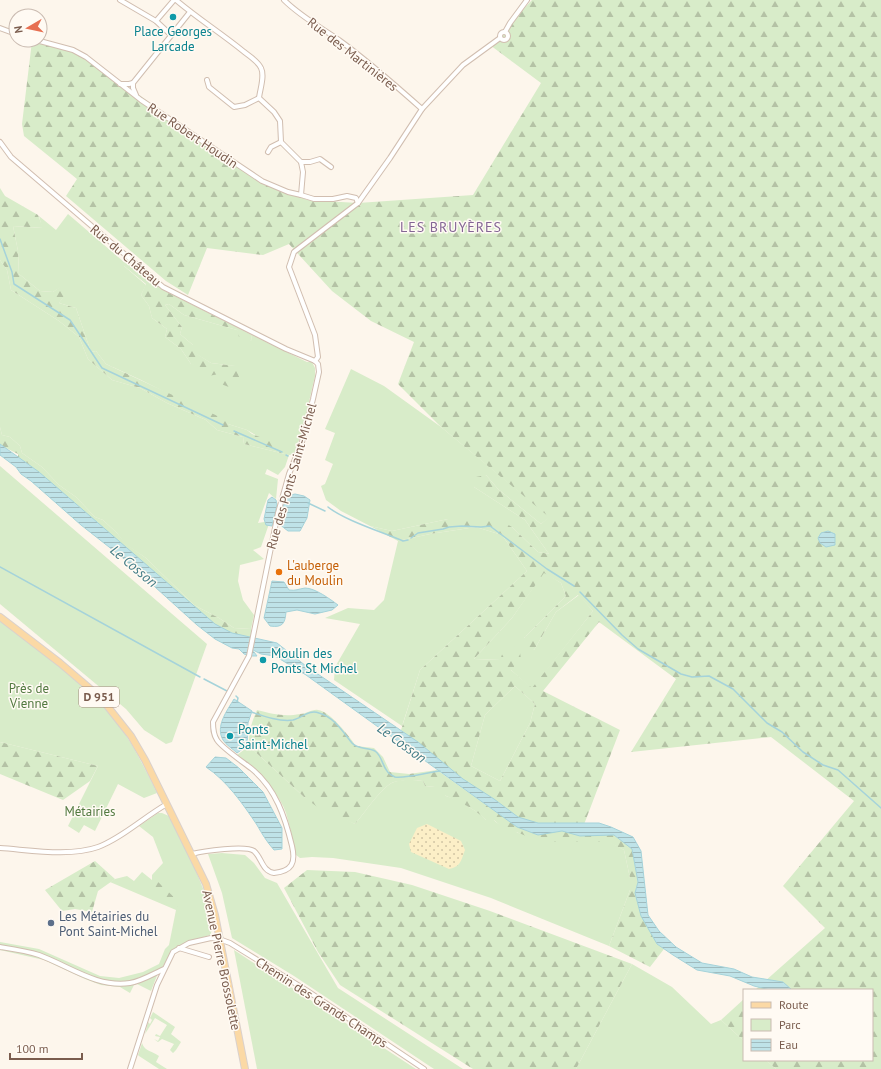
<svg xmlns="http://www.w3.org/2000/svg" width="881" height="1069" font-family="'PT Sans',sans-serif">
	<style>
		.green { fill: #d8ecc9 }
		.forest { fill: url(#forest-firs); fill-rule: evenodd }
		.sand { fill: url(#sand-dots) }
		.water { fill: url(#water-rules); stroke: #a5d3da }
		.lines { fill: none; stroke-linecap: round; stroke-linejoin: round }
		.stream { stroke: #a5d3da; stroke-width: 1.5 }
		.minor-casing { stroke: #d1beb0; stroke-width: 6 }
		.primary-casing { stroke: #dad1cd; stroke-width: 8 }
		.minor { stroke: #fff; stroke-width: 4 }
		.primary { stroke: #fbd9a5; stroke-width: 6 }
		.culture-dot { fill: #0f9aa8; stroke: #fffaf3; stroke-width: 1.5 }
		.food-dot { fill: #e8710a; stroke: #fffaf3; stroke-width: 1.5 }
		.service-dot { fill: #5c6f8a; stroke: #fffaf3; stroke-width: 1.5 }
		.labels { text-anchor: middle; stroke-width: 3; stroke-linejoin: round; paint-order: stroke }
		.shield { fill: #fffaf3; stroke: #a28b7f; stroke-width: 1 }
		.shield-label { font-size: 12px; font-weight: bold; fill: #7a5c4d }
		.culture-label { font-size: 13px; fill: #0d838f; stroke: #fffaf3; text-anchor: start }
		.street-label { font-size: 13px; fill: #7a5c4d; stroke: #fffaf3 }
		.food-label { font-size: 13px; fill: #c56008; stroke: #fffaf3; text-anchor: start }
		.park-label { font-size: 13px; fill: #537a41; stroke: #fffaf3 }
		.service-label { font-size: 13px; fill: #4e5e75; stroke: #fffaf3; text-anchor: start }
		.neighbourhood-label { font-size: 14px; letter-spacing: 1px; fill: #846695; stroke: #fffaf3 }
		.water-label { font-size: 14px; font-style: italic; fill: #437c86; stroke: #fffaf3 }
	</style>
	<defs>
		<pattern id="forest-firs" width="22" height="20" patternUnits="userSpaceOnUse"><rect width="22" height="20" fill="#d8ecc9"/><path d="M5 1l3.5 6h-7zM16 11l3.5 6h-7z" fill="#b4c2a5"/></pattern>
		<pattern id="sand-dots" width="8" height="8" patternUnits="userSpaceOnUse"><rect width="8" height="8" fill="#fcefc7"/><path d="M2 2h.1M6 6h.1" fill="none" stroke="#d1c5a4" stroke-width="1.8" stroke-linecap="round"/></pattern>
		<pattern id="water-rules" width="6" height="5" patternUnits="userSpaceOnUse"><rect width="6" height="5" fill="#bfe3e8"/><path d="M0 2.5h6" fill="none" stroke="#a0bbbe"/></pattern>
	</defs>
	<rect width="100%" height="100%" fill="#fdf6ec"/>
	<!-- green -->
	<g class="green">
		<path d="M68,214L124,262V266L146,285L141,295L149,306L152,318L167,329L165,337L181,349L191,364L235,366L211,363L193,352V345L180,334L182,327L165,305L169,304L184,315L237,330L251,341L252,335L307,362H312L315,368V376L302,432L294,454L289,455L285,467L278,475L267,469L265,474L278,479L276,499L269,493L258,523L270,521L261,547L253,550L264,559L240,565L238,581L243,600L254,615L251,629L234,628L219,618L194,605L146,558L125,544L117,533L103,520L95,517L76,497L59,485L42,467L22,453L20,446L10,437L2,435L0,427V260L7,270L11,290L59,321L79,337L88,359L112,380L140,388L167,403L206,420L217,430L243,437L244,444L289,455L247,430L228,424L141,380L106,364L96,351L91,352L76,308L59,303L68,290L64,285L53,292L40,291L19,274L18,251L13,226L42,228L39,216L56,230Z"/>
		<path d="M351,369L384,386L441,427L550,517L541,524L498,489L486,475L474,487L525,520L549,554L538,552L512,527L448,519L392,531L370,526L341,511L326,500L321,486L325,484L333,464L325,460L335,433L325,429Z"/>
		<path d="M0,466L207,644L172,742L166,744L144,730L126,709L0,604Z"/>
		<path d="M476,527L502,535L527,571L420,670L402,726L334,680L335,667L360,624L325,618L348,608L374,610L384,600L398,541L430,534Z"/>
		<path d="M544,572L561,583L566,596L524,638L534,650L556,612L579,595L593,611L532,689L500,660L474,659L512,618Z"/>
		<path d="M0,621C38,651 82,678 112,716C131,739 144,767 157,793L144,798L118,784L95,831L84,825L79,833L68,826L98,766L0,742Z"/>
		<path d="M515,686L535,704L530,723L500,781L471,766L485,715Z"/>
		<path d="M249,746L304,797L355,824C364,814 382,786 394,782C404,779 414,780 423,781L425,786L436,787L446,796L458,800L480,814L486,820H494C500,827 510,828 518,833L578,841H608L624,850L630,878V890L609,946L491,898L401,868L333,858L312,857L300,858L296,855C293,841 290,827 286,813C279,791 254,770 237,755Z"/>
		<path d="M158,813H162L169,816C178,835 224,918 210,935L190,941L177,947L171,951L163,966L159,970L151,974L131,982H113L85,975L48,957L0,946V942L39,949L100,976L119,978L143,972L159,964L165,949L169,945L176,910L110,882L115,879L127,876L134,881L142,872L152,880V875L163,863L153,837L139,826Z"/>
		<path d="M222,853L245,855L254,863L265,878L277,883L338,988L463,1069H434L294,976L232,938L222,893L208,854Z"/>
		<path d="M0,948L41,957L92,980L126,984L158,973L151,991L137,984L134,985L130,993L120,987L101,985L85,979L44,960L0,950Z"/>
		<path d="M234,950L416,1069H257Z"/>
		<path d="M632,964L672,987L711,1024L721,1020L744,1041V1060H766L776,1069H576Z"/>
		<path d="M153,1012L175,1027L171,1034L181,1042L176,1050L173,1053L170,1050L174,1044L162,1039L158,1042L154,1039L158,1041L160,1037L155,1036L156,1034L160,1036L167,1025L155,1018L145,1034L148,1022L150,1024L152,1020L150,1018Z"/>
		<path d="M142,1043C145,1052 153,1051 159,1056L156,1062L167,1069H159L139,1056L138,1055Z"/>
	</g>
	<!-- forest -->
	<g class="forest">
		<path d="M532,0H881V1069H776L766,1060H872V990H755L825,928L783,886L854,801L771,737L631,752L676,679L599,622L543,691L620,730L580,835H614L632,849L638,882L635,893L657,944L664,949L650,967L609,946L630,890V878L624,850L608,842H543C531,839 516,830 505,830L494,820H486C472,806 453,799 435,791V787L425,786L423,781C414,780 404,780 394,782C382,786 364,814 355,824L320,809L304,797L249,746C249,731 251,724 257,710C273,714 284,717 300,714C307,714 312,709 318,710C330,711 349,736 356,746L374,748L383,757L390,772L409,774L437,770L517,827L530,832L401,730L420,670L527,571L502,535L476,527L430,534L398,541L370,526L392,531L448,519L496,518L512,527L538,552L549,554L525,520L474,487L476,477L486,475L498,489L541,524L549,517L441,427L398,384L414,342L371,321L332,291L289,244L263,255L207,248L188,295L166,281L66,196L77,179L24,136L22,124L32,41L76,50L250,174L307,200L358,203L473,195L541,83L490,45ZM544,573L561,583L566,596L524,638L523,646L534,650L556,612L578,595L593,611L532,688L511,670L521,659L519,646L504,649L500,660L474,659L512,618ZM515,686L535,704L530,723L500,781L471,766L485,715Z"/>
		<path d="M0,188L5,196L38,215L43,228L13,226L18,251L19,274L40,291L53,292L64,284L69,290L59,303L76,308L91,352L96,351L106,364L224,419L228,424L247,430L252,434L285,447L289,455L244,444L243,437L217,430L206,420L167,403L140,388L112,380L88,359L79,337L59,321L11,290L7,270L0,260Z"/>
		<path d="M124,262H130L165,291L252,335L251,341L239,337L237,330L184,315L169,304L165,305L182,327L180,334L193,345L194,352L211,363L235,366L241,382L234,389L221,384L219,374L203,377V368L191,364L181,349L165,337L167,329L152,318L149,306L141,295L146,284L124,266Z"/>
		<path d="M0,427L2,435L10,437L20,446L22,453L42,467L59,485L76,497L95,517L103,520L117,533L126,544L146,558L194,605L219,618L234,628L251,629L253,632L251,638L217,629L18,459V454L0,445Z"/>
		<path d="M0,742L98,766L90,781L63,800L0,774Z"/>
		<path d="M95,861L115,879L98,891L92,912L75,909L62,911L45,890Z"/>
		<path d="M307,870L355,872L412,885L490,911L632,964L576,1069H473L340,985L318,952L284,888Z"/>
		<path d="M157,881L178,901L177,908L152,890Z"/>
		<path d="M744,999V1041L721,1020Z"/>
	</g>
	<!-- sand -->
	<path class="sand" d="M427,824L461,841L465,850C461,860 461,867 449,869L411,852L409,844L417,828Z"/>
	<!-- water -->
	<g class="water">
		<path d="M0,444L39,472L215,624L232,633L277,643L306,666L418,742L463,779L494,799L518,817L538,823H599L611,827L633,837L641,851L648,915L659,931L676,947L702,963L734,969L752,977L783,982L792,990H770L754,986L730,976L697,970L673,955L657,944L641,916L635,893L638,882L632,849L614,835L580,836L562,831L538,835L517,827L306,675L275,656L261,654L249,648V650L254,652L257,656H251L244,654L239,649L232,648L215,639L197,625L123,558L81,525L31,481L21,474L16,467L0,455Z"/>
		<path d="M295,494L304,496L310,500L307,518L300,531H288L279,524L286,496Z"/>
		<path d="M272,497L276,500L277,505L272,526L266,525L264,519L268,500Z"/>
		<path d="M828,531L835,534V545L826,547L820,543L818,538L821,533Z"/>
		<path d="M272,581L284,582L289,590C296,591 298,589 305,588C315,588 330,599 338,605L332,610L315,614L297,610L286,612C285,623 283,628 270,626L264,618Z"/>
		<path d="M234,699L252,711L248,723L247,746L237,753C233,749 226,745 223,740C215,726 227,711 234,699Z"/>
		<path d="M215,757L226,758L239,768L263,792L282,828V849L274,850C267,842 262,834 257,825C243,804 227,781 206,767Z"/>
	</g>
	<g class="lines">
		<!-- stream -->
		<g class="stream">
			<path d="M0,239L12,272L14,284L70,320L102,368L223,425"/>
			<path d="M234,431L282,452"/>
			<path d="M286,455L288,456"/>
			<path d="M308,503L325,511"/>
			<path d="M328,507C344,520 382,532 403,541L408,540"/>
			<path d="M411,538L418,533L443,529L449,527L462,526L481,527L490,526L547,569L574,586"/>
			<path d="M0,567L200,677"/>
			<path d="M580,592L622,635L638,649L681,674L692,677L709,676L733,689L767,723L782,732L803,752L823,765L838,770L881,808"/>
			<path d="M204,679L227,691"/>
			<path d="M236,696L238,698L237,702"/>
			<path d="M251,712C263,716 280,722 293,720C302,718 309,709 319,713C334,717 343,732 352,743C358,750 368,747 375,751C382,756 382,765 387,771C388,773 393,776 395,777C403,779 430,772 440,771"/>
		</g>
		<!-- minor casing -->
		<g class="minor-casing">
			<g id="minor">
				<path d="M120,0L156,21L171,35"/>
				<path d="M176,0C197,18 221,33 243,51C248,55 258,61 261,68C265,76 260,89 259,98L274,112L280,121L281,142L301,162L303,172L301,195"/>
				<path d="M284,0C300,16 320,27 339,40C368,61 395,85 422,109"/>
				<path d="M156,21L174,0"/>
				<path d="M0,28L16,34"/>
				<circle cx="504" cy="36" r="4"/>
				<path d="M505,32L510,23L527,0"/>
				<path d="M36,40L73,50L86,57L141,100L262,181L288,192L301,195L314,199H333L347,196L356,198L358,203"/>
				<path d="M207,80L209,87L234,107L245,105L259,98"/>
				<path d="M120,84H129L133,83"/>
				<path d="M136,95L133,88V83L190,12"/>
				<path d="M0,142L11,157L163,287L286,349L315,361"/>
				<path d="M268,152L271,147L281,142"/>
				<path d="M301,162H310L320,159L331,167"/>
				<path d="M315,361L318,357L315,335L289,267L294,252L358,203L390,158L422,109L463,65L500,38"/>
				<path d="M0,848C30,850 70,857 98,847C122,838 144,817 167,804"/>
				<path d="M192,854C203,851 246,845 254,851C262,858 262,871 274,873C292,871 296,863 292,846C285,817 276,789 252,769C243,762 222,748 217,740C213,734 213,728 213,722L249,656L278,513L289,474L302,442L313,399L319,372L318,364L315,361"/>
				<path d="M0,947C13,949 27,951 39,955C69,966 97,988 130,983C142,981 153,974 164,969"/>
				<path d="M179,948L209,957"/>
				<path d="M130,1069L157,985L173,952L189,943L211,938L219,939L230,943L306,990L424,1069"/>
			</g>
		</g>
		<!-- primary casing -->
		<g class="primary-casing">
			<path id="primary" d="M0,617L60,663L101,698L131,736L145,760L206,884L215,915L245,1069"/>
		</g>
		<!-- minor -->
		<use href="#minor" class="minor"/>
		<!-- primary -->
		<use href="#primary" class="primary"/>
	</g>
	<!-- markers -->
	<g class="culture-dot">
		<circle cx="173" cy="17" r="4"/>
		<circle cx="263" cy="660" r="4"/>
		<circle cx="230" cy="736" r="4"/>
	</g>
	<circle class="food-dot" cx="279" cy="572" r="4"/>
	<circle class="service-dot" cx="51" cy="923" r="4"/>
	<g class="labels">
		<!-- shield labels -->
		<rect class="shield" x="79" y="687" width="40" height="20" rx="3"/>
		<g class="shield-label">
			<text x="99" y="701">D 951</text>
		</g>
		<!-- culture labels -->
		<g class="culture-label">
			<text x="173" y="36" text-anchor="middle">Place Georges<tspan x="173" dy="15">Larcade</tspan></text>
			<text x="271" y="658">Moulin des<tspan x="271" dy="15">Ponts St Michel</tspan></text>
			<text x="238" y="734">Ponts<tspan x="238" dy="15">Saint-Michel</tspan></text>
		</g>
		<!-- street labels -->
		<g class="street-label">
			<text transform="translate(353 54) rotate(38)" y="5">Rue des Martinières</text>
			<text transform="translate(193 135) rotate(34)" y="5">Rue Robert Houdin</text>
			<text transform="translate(126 255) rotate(40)" y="5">Rue du Château</text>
			<text transform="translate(291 476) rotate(-74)" y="5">Rue des Ponts Saint-Michel</text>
			<text transform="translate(222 960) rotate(78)" y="5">Avenue Pierre Brossolette</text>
			<text transform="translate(322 1002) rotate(33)" y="5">Chemin des Grands Champs</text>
		</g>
		<!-- food labels -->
		<g class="food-label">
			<text x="287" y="570">L'auberge<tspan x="287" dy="15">du Moulin</tspan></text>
		</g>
		<!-- park labels -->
		<g class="park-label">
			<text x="29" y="693">Près de<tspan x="29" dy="15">Vienne</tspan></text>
			<text x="90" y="816">Métairies</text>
		</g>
		<!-- service labels -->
		<g class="service-label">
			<text x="59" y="921">Les Métairies du<tspan x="59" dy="15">Pont Saint-Michel</tspan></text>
		</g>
		<!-- neighbourhood labels -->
		<g class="neighbourhood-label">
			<text x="451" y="232">LES BRUYÈRES</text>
		</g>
		<!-- water labels -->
		<g class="water-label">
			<text transform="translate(134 566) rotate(40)" y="5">Le Cosson</text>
			<text transform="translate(402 743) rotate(36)" y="5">Le Cosson</text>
		</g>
	</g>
	<!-- legend -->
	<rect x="743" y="989" width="130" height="72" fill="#fffaf3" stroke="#cabbb1"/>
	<rect x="751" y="1002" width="20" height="6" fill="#fbd9a5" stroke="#cabbb1"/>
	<text x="779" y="1009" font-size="12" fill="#7a5c4d">Route</text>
	<rect x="751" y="1019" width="20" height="12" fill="#d8ecc9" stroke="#cabbb1"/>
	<text x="779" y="1029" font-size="12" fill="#7a5c4d">Parc</text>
	<rect x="751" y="1039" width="20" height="12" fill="url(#water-rules)" stroke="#cabbb1"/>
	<text x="779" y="1049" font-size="12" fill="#7a5c4d">Eau</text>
	<!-- north arrow -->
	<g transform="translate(28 28) rotate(261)"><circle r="19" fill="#fffaf3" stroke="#cabbb1"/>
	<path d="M0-3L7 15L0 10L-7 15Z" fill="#e76f51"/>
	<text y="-6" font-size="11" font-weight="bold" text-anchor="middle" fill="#7a5c4d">N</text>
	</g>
	<!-- scale -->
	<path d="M10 1053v6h72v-6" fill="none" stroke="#7a5c4d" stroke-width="2"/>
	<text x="16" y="1053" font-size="12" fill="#7a5c4d" stroke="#fffaf3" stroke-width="3" paint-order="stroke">100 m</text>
</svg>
